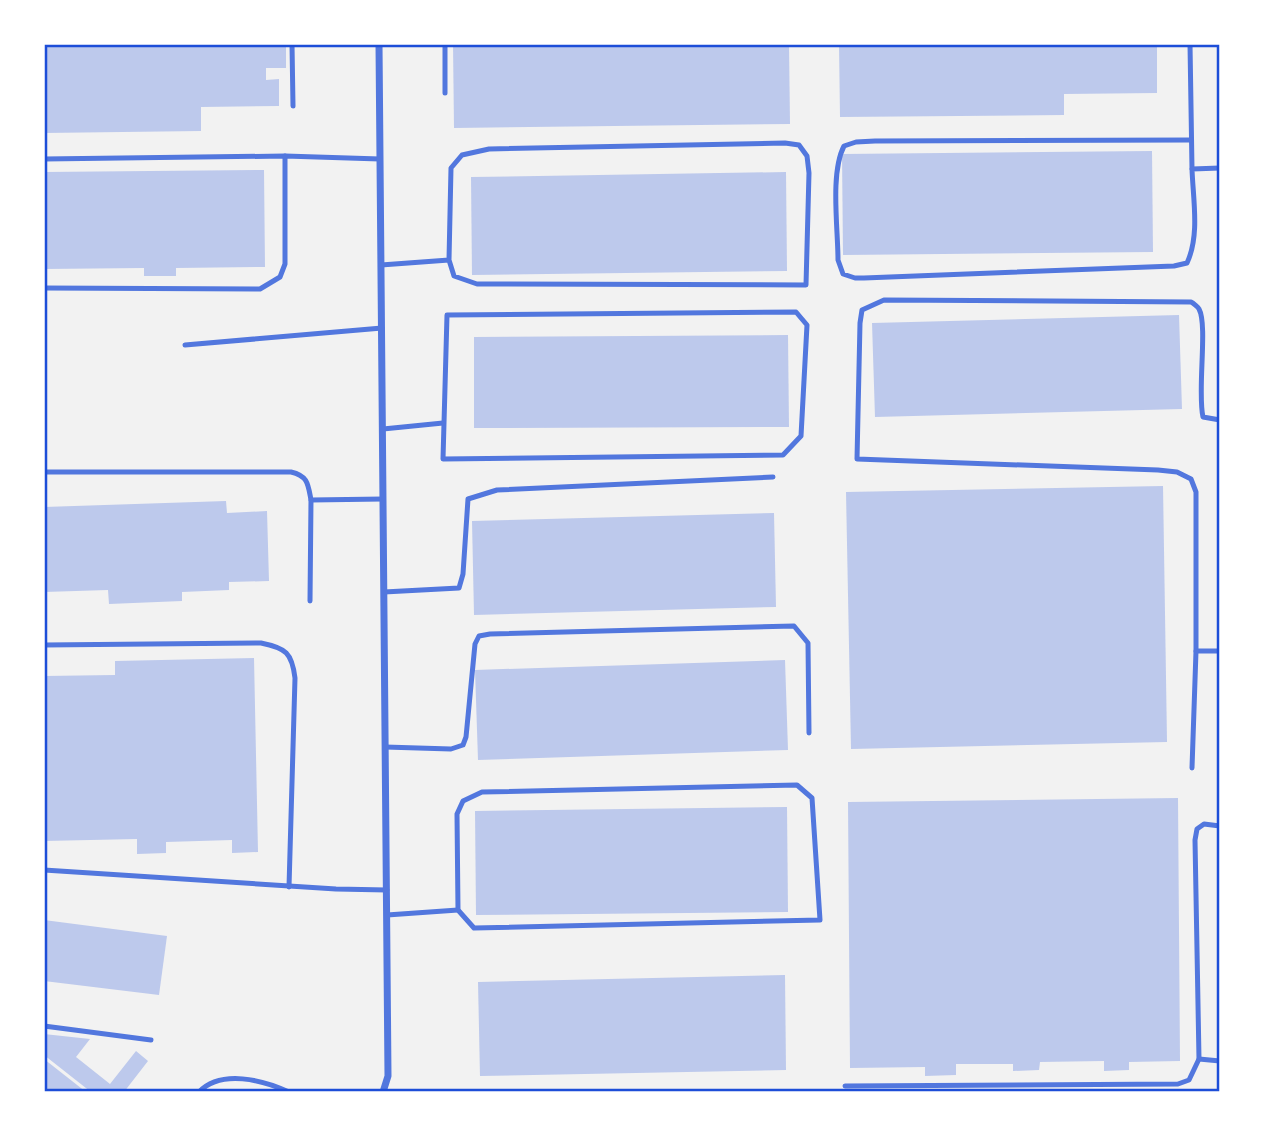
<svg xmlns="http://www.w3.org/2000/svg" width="1264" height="1136" font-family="'DM Sans',sans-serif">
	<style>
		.building { fill: #bdc9ec }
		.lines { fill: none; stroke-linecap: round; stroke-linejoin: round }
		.service { stroke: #5277de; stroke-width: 5 }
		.minor { stroke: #5277de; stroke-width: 7 }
		.neatline { fill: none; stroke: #1d4ed8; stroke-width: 2.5 }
	</style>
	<rect width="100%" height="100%" fill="#f2f2f2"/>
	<!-- building -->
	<g class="building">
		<path d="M44,44H286V68H266V80L279,79V106L201,107V131L44,133Z"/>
		<path d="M453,44H789L790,124L454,128Z"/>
		<path d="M839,44H1157V93L1064,94V115L840,117Z"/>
		<path d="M1152,151L1153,252L843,255L842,154Z"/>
		<path d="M264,170L265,267L176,268V276H144V268L44,269V172Z"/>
		<path d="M786,172L787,271L472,275L471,177Z"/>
		<path d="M1179,315L1182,409L875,417L872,323Z"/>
		<path d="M788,335L789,427L474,428V337Z"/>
		<path d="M1163,486L1167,742L851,749L846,492Z"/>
		<path d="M226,501L227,513L267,511L269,581L229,582V590L182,592V601L109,604L108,590L44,592V507Z"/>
		<path d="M774,513L776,607L474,615L472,521Z"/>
		<path d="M254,658L258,852L232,853V840L166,842V853L137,854V839L44,841V676L115,675V661Z"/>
		<path d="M785,660L788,750L478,760L475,670Z"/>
		<path d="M1178,798L1180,1061L1129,1062V1070L1104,1071V1061L1040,1062L1039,1070L1013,1071V1064H956V1075L925,1076V1067L850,1068L848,802Z"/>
		<path d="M787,807L788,912L476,915L475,811Z"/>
		<path d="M44,920L167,936L159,995L44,981Z"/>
		<path d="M785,975L786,1070L480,1076L478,982Z"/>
		<path d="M44,1034L90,1039L76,1057L110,1084L136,1051L148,1061L124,1092H91L44,1055Z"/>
		<path d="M44,1059L86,1092H44Z"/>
	</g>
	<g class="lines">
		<!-- service -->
		<g class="service">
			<path d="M292,44L293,106"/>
			<path d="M445,44V93"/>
			<path d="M1190,44L1192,169"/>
			<path d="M1191,140L875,141L856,142L844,146C830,173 838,228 838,260L843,274L855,278H864L1174,266L1187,263C1200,235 1193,199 1192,169L1220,168"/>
			<path d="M44,159L285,156L380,159"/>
			<path d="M381,265L449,260L454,276L477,284L806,285L809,173L807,156L799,145L785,143L489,149L462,155L451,168L449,260"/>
			<path d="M44,288L260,289L280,277L285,264V156"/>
			<path d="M796,312L807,325L801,436L783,455L443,459L447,315Z"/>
			<path d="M185,345L382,328"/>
			<path d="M1220,420L1203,417C1197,392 1208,325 1199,309C1198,307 1193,303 1191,302L884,300L862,310L860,323L857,459L1158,470L1177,472L1191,479L1196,492V651H1220"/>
			<path d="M383,429L443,423"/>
			<path d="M44,472H291C308,476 308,484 311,500L383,499"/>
			<path d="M384,592L459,588L463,574L468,499L497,490L773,477"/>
			<path d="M310,601L311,500"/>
			<path d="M44,645L261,643C286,648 292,653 295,678L289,887"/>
			<path d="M385,747L451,749L463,745L466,737L475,644L479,636L490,634L794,626L808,643L809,733"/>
			<path d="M1192,768L1196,651"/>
			<path d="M797,785L812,798L820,920L474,928L458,910L457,814L463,801L482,792Z"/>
			<path d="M44,870L336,889L387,890"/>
			<path d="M387,915L458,910"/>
			<path d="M44,1026L151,1040"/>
			<path d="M1199,1059L1220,1061"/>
			<path d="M845,1086L1178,1084L1189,1080L1199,1059L1195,840L1197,829L1204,824L1220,826"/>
			<path d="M199,1092C221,1069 263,1080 289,1092"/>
		</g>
		<!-- minor -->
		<path class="minor" d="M379,44L388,1076L383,1092"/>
	</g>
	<!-- border -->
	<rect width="1264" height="1136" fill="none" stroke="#ffffff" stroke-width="91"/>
	<rect x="46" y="46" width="1172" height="1044" class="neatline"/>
</svg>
